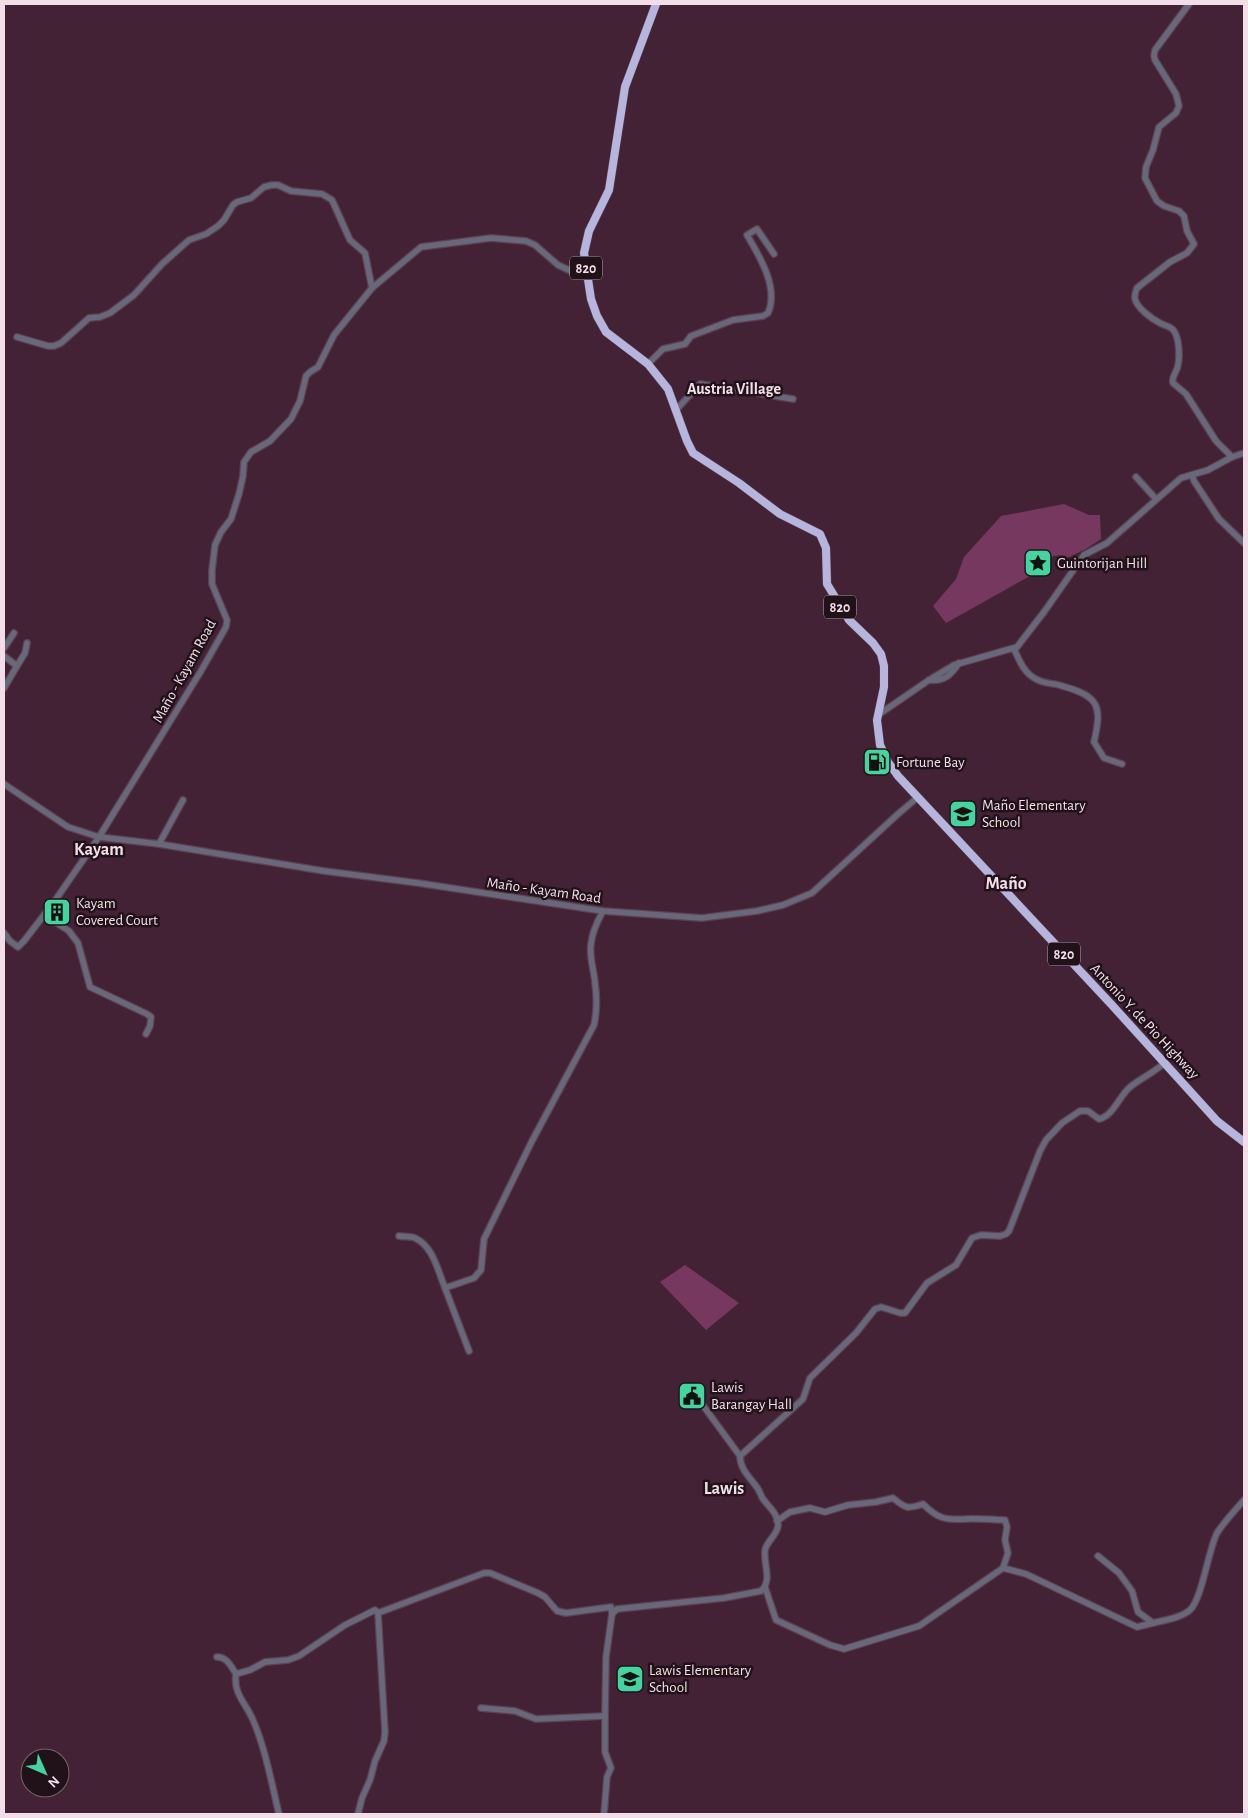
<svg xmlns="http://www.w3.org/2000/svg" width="1248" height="1818" font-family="'Alegreya Sans',sans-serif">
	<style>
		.green { fill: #76385e }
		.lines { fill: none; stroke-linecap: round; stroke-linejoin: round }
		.minor-casing { stroke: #5f4053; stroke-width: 8 }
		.highway-casing { stroke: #5f4053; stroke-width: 9 }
		.minor { stroke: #676879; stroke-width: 5.5 }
		.highway { stroke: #b5b5de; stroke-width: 8 }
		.labels { text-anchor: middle; stroke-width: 5; stroke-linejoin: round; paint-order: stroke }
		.shield { fill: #21121a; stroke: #b4a0ab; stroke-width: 1 }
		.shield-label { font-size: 14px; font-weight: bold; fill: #f3dde9 }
		.poi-label { font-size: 15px; fill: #f3dde9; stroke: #21121a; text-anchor: start }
		.street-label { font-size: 15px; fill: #f3dde9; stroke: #21121a }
		.neighbourhood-label { font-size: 16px; font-weight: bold; fill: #f3dde9; stroke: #21121a }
		.quarter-label { font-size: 18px; font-weight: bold; fill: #f3dde9; stroke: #21121a }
	</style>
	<rect width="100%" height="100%" fill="#432236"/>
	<!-- green -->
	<g class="green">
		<path d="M1064,504L1089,515H1100L1101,539L1086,549L1067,558C1054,551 1044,559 1039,571L946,623L933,606L956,579L964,557L1001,516Z"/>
		<path d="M685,1265L739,1303L706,1330L660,1282Z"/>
	</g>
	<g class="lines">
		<!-- minor casing -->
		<g class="minor-casing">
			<g id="minor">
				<path d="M1189,4L1155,50L1154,56L1155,60L1176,94L1179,106L1176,113L1159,127L1153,150L1146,167L1145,178L1157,201L1164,206L1179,211L1184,216L1187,231L1194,244L1187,253L1170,262L1137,288C1136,291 1134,295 1135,299C1137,308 1152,319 1160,323C1165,326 1171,326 1174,331C1179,338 1180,356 1178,365C1177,373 1171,376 1173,383L1186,394L1216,441L1232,457"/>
				<path d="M17,337L48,346H54L61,343L89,318L100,317L110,313L134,295L162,264L189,240L206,234L218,226L224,220L233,205L237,202L251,198L264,187L272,185H278L291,191L322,194L332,200L350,240L365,253L372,288"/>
				<path d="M648,364L663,349L685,344L691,336L733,320L763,316L768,313C779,288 760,257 747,235L757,229L774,254"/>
				<path d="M676,410L700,384L793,399"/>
				<path d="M1192,475L1194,481L1219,519L1244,543"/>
				<path d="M1136,477L1156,499"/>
				<path d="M4,648L14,633"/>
				<path d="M1014,649C1019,660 1024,673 1036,679C1044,684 1054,683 1062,686C1100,696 1102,707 1094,742L1104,758L1122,764"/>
				<path d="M4,656L17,666L4,688"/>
				<path d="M17,666L25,653L27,643"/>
				<path d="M929,680C944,682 951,675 959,663"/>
				<path d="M878,715L929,680L954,665L1017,647L1044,612L1084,555L1107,543L1181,478L1208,470L1232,457L1244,453"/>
				<path d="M4,784L68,827L99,837L159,844L324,871L418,883L603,911L702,918L757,911L783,905L812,893L898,814L918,797"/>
				<path d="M159,844L183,800"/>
				<path d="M44,915L69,931L78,943L90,987L147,1014L151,1017L150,1026L146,1034"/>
				<path d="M4,933L10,941L18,947L24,941L54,902L99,837L201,671L226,627L227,620L212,584V570L215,545L221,532L231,519L239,494L243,476L244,462L251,452L270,441L291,419L300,401L306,376L310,372L318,367L334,335L372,288L421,247L491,238L526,241L535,245L558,265L571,271L587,274"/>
				<path d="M399,1236C404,1237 410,1236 415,1238C433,1246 438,1271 445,1288L474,1278L481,1270L484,1239L532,1141L594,1025C597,1011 597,997 595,983C594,970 589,957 591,944C592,933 598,920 603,911"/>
				<path d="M445,1288L469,1351"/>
				<path d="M699,1400L740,1456"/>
				<path d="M777,1521L790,1512L810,1508L825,1512L848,1505L876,1502L893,1498C906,1509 908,1509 923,1504C938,1519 945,1520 965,1519C978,1518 992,1520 1005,1520L1007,1527L1005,1540L1008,1553L1003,1568"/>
				<path d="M1098,1556L1119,1573L1132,1591L1138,1612L1153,1623C1165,1620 1181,1618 1190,1610C1202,1599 1208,1551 1217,1533C1224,1522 1235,1510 1244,1500"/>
				<path d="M765,1587L776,1620L830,1645L844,1649L919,1626L1003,1568L1026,1574L1137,1627L1153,1623"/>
				<path d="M378,1613L484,1573H490L538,1593L545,1597L557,1611L566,1613L611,1607L612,1614"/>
				<path d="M217,1657C227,1657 231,1666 236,1674C233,1694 246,1703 253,1720C265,1747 272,1785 279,1814"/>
				<path d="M236,1674L250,1670L265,1662L288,1660L299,1656L345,1625L375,1610L378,1613L385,1732L384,1741L375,1761L370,1780L362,1798L358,1814"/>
				<path d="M481,1708L515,1711L536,1719L605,1716"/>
				<path d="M604,1814L607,1777L611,1768L605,1752V1716L606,1657L612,1614L617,1609L724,1598L761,1591C773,1580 763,1564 765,1550C767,1541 777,1535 778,1526C779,1515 769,1507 763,1499C761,1496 760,1492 758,1489C751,1478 740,1470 740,1456L803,1399L810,1378L856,1333L875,1309L881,1307L900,1313H905L927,1283L956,1265L972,1238L981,1235L1000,1236L1006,1234L1009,1231L1040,1151L1046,1140L1062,1123L1080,1111H1088L1099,1119C1113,1116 1119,1097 1129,1088C1139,1079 1154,1073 1164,1063"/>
			</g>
		</g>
		<!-- highway casing -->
		<g class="highway-casing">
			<path id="highway" d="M656,4L625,87L609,190L589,231L584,253L591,299L597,316L606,332L648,364L668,389L687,441L693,453L739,483L780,514L820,534L826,548L827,584L849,620L873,643L881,654L884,666V687L877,720L880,745L888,762L898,776L1111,1004L1217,1121L1244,1142"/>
		</g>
		<!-- minor -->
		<use href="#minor" class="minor"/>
		<!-- highway -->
		<use href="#highway" class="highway"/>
	</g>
	<!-- icons -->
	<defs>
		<g id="sight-square" transform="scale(1.4375)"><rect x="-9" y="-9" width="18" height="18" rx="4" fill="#44d49f" stroke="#21121a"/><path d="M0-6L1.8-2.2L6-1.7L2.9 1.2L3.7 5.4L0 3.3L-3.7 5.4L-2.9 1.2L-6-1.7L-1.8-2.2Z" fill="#111"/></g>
		<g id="fuel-square" transform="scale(1.4375)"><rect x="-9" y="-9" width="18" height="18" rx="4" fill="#44d49f" stroke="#21121a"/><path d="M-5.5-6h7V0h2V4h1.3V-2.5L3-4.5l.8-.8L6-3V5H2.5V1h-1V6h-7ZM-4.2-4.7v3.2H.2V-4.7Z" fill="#111"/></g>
		<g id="school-square" transform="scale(1.4375)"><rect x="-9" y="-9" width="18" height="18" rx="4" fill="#44d49f" stroke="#21121a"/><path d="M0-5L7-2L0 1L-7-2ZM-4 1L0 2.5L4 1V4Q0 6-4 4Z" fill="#111"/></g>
		<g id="building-square" transform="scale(1.4375)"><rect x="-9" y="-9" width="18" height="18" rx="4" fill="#44d49f" stroke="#21121a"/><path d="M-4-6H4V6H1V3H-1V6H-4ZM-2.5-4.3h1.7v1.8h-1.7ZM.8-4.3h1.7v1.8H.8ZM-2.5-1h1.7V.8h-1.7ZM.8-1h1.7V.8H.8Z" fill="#111"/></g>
		<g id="civic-square" transform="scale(1.4375)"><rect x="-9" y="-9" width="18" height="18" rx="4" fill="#44d49f" stroke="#21121a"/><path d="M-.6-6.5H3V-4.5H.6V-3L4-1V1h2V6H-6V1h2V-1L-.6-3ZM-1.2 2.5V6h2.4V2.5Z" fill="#111"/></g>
	</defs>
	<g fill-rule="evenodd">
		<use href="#sight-square" x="1038" y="563"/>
		<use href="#fuel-square" x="877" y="762"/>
		<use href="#school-square" x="963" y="814"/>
		<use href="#building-square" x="57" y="912"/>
		<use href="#civic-square" x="692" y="1396"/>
		<use href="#school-square" x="630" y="1679"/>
	</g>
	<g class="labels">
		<!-- shield labels -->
		<g class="shield">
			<rect x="570" y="256.5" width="32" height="23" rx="4"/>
			<rect x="824" y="595.5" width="32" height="23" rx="4"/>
			<rect x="1048" y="942.5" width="32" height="23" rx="4"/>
		</g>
		<g class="shield-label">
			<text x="586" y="273">820</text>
			<text x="840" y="612">820</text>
			<text x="1064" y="959">820</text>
		</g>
		<!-- poi labels -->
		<g class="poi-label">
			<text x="1057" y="568">Guintorijan Hill</text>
			<text x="896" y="767">Fortune Bay</text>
			<text x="982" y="810">Maño Elementary<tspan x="982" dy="17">School</tspan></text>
			<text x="76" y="908">Kayam<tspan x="76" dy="17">Covered Court</tspan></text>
			<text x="711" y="1392">Lawis<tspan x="711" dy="17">Barangay Hall</tspan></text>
			<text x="649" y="1675">Lawis Elementary<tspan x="649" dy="17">School</tspan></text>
		</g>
		<!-- street labels -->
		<g class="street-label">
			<text transform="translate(184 671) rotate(-61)" y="5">Maño - Kayam Road</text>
			<text transform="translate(544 890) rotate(8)" y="5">Maño - Kayam Road</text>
			<text transform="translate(1145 1021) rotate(47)" y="5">Antonio Y. de Pio Highway</text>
		</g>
		<!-- neighbourhood labels -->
		<g class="neighbourhood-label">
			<text x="734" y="394">Austria Village</text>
		</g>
		<!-- quarter labels -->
		<g class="quarter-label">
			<text x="99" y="855">Kayam</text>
			<text x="1006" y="889">Maño</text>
			<text x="724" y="1494">Lawis</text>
		</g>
	</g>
	<!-- border -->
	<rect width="1248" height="1818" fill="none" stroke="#f3dde9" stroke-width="10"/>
	<!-- north arrow -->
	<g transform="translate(45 1773) rotate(135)"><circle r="24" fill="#21121a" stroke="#75636d"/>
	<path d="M0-4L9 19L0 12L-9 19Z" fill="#44d49f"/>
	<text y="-8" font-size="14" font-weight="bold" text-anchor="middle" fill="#f3dde9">N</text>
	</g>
</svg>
